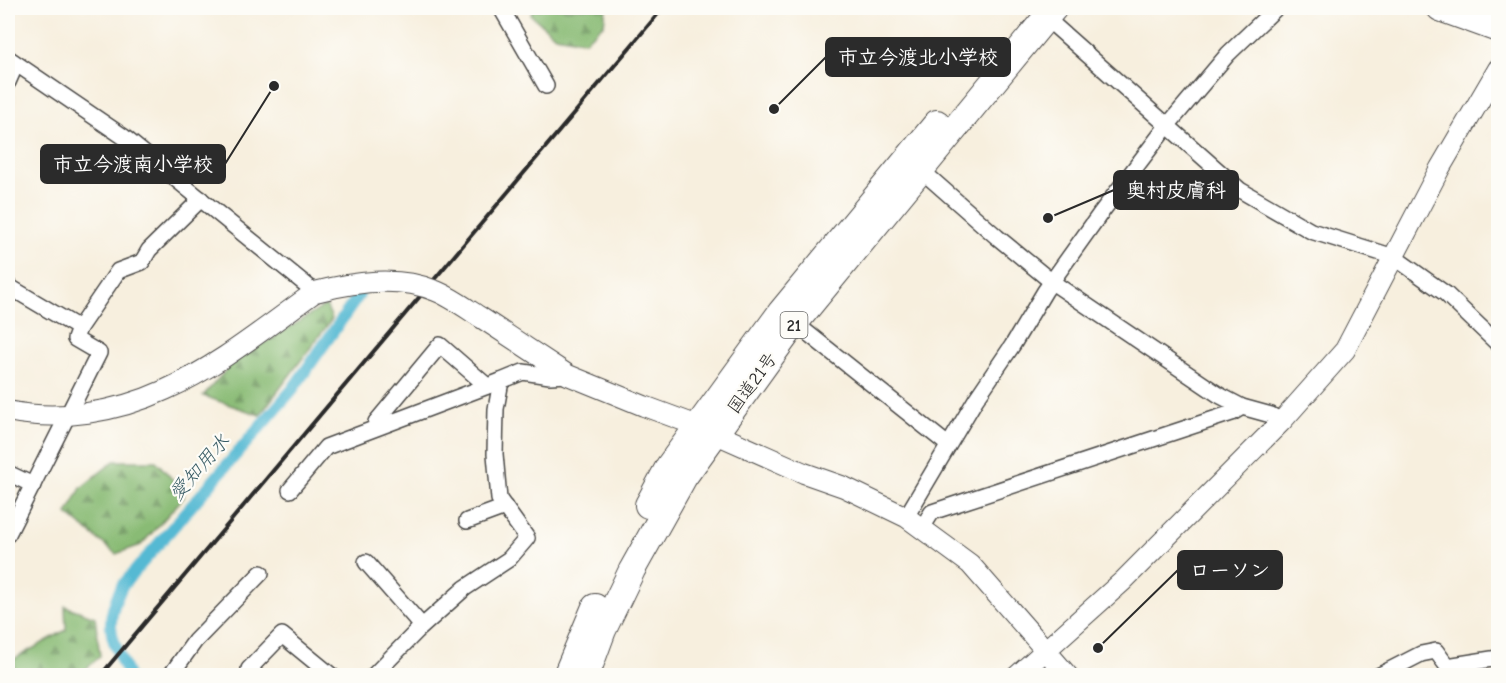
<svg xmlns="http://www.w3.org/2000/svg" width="1506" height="683" font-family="'Comic Neue','Klee One',sans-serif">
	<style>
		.forest { fill: url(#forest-firs); stroke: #5a7350; stroke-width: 1.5 }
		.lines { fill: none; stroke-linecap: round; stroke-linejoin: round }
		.canal { stroke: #55b9d3; stroke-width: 12 }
		.street-casing { stroke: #4a4846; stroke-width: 18 }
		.secondary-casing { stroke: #4a4846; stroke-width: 22 }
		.highway-casing { stroke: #4a4846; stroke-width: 28 }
		.street { stroke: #fff; stroke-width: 15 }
		.secondary { stroke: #fff; stroke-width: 20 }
		.highway { stroke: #fff; stroke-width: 26 }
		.rail { stroke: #2b2b2b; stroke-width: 4 }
		.secondary-bridge-casing { stroke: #4a4846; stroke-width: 22; stroke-linecap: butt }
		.secondary-bridge { stroke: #fff; stroke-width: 20 }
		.labels { text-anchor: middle; stroke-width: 4.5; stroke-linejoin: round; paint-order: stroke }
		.shield { fill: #fdfcf7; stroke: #6a6a68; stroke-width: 1.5 }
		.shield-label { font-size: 16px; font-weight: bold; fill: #2b2b2b }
		.street-label { font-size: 18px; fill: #2b2b2b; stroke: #fdfcf7 }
		.water-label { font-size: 20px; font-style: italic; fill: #3a5d66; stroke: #fdfcf7 }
		.leader { fill: none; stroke: #2b2b2b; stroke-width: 2 }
		.callout-dot { fill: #2b2b2b; stroke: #fdfcf7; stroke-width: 2 }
		.callout { fill: #2b2b2b; stroke: #2b2b2b; stroke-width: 2 }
		.callout-label { font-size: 20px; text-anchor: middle; font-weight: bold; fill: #fff }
	</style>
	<defs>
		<pattern id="forest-firs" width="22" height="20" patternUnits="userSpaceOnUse" patternTransform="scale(1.5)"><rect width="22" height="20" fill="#89bb75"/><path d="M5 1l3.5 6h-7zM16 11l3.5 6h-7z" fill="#709860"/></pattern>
	</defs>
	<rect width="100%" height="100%" fill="#fdfcf7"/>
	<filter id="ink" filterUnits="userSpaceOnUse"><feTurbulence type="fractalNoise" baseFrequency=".0167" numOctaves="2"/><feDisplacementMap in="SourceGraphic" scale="12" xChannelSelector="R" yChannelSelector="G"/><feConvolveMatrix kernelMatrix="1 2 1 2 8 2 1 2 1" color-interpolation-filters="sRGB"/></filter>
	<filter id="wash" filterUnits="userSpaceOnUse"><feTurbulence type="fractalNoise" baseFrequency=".008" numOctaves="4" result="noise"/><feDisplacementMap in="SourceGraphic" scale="24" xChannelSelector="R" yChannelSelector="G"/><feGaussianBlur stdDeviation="1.35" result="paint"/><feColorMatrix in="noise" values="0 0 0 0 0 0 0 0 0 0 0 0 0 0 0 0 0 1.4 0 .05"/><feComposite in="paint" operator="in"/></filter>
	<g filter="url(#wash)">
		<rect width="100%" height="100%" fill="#f7efde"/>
		<!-- forest -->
		<g class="forest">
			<path d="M533,8H606L604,24L585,41L555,36L531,15Z"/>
			<path d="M326,305L332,319L260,415L203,396L233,362Z"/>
			<path d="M114,461H156L182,490L184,497L141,545L116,554L67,514L81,488Z"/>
			<path d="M65,606L95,617L100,656L80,675H14V659L66,630Z"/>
		</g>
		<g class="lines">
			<!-- canal -->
			<path class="canal" d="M128,676C112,637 102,626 122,586L292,390L359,295"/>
		</g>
	</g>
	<g filter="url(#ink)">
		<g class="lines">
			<!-- street casing -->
			<g class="street-casing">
				<g id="street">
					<path d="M501,8L546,86"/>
					<path d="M1046,18L1240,190L1311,231L1394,257L1446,294L1498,344"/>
					<path d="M8,58L124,137L315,292"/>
					<path d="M8,82L16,64"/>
					<path d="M921,170L997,237L1052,282L1219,395L1242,407L1271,415L1282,421"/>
					<path d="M8,286L79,328"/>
					<path d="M795,323L948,445"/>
					<path d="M375,428L376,422L440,345L487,386"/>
					<path d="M8,473L33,485"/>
					<path d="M290,490L326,447L501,381"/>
					<path d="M906,517L976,399L1012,346L1045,291L1100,214L1167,126L1228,54L1276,8"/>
					<path d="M467,521L505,507"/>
					<path d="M922,528L932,512L1232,413L1242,407"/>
					<path d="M8,534L99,353L75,339L79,328L118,271L142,262L149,250L201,199"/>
					<path d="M366,562L422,626"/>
					<path d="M170,676L195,641L261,573"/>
					<path d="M257,676L249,669L282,635L332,676"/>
					<path d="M373,676L417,631L465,588L509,559L527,538L499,499L495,454L496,409L501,381L523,372L550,376L568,375"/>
					<path d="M1378,676L1421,654L1436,651L1447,666L1498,658"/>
				</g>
			</g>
			<!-- secondary casing -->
			<g class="secondary-casing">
				<g id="secondary">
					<path d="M480,317L568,375L644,406L698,426L804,473L844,487L906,517L970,564L1068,676"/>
					<path d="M8,411C59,422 117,412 165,390C219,366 267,326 315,292"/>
					<path d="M1017,676L1123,581L1282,421L1345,350L1440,168L1498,69"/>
				</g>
			</g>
			<!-- highway casing -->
			<g class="highway-casing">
				<g id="highway">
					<path d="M1440,8L1498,29"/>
					<path d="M648,505L669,466L781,312L937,123"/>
					<path d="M566,676L595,607"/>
					<path d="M586,676L603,630L632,570L684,477L795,323L1054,8"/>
				</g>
			</g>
			<!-- street -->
			<use href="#street" class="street"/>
			<!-- secondary -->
			<use href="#secondary" class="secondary"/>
			<!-- highway -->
			<use href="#highway" class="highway"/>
			<!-- rail -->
			<path class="rail" d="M100,676L663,8"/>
			<!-- secondary-bridge casing -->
			<g class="secondary-bridge-casing">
				<path id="secondary-bridge" d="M315,292C353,282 398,275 436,291C451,297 466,308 480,317"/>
			</g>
			<!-- secondary-bridge -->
			<use href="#secondary-bridge" class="secondary-bridge"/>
		</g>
	</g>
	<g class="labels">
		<!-- shield labels -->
		<rect class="shield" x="780.5" y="312" width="27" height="26" rx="4.5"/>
		<g class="shield-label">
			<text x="794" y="331">21</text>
		</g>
		<!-- street labels -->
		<g class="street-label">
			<text transform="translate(752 383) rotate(-54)" y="6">国道21号</text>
		</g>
		<!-- water labels -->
		<g class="water-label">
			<text transform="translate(199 467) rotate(-49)" y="7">愛知用水</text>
		</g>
	</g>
	<!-- callouts -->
	<path class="leader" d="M774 109L826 57M274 86L225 164M1048 218L1114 190M1098 648L1178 570"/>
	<g class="callout-dot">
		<circle cx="774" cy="109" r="6"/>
		<circle cx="274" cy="86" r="6"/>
		<circle cx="1048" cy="218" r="6"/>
		<circle cx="1098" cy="648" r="6"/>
	</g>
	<g class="callout">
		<rect x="826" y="38" width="184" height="38" rx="6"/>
		<rect x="41" y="145" width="184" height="38" rx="6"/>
		<rect x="1114" y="171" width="124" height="38" rx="6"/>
		<rect x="1178" y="551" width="104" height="38" rx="6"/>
	</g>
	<g class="callout-label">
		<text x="918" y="64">市立今渡北小学校</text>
		<text x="133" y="171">市立今渡南小学校</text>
		<text x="1176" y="197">奥村皮膚科</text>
		<text x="1230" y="577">ローソン</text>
	</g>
	<!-- margin -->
	<rect width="1506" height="683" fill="none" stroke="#fdfcf7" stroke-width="30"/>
</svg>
